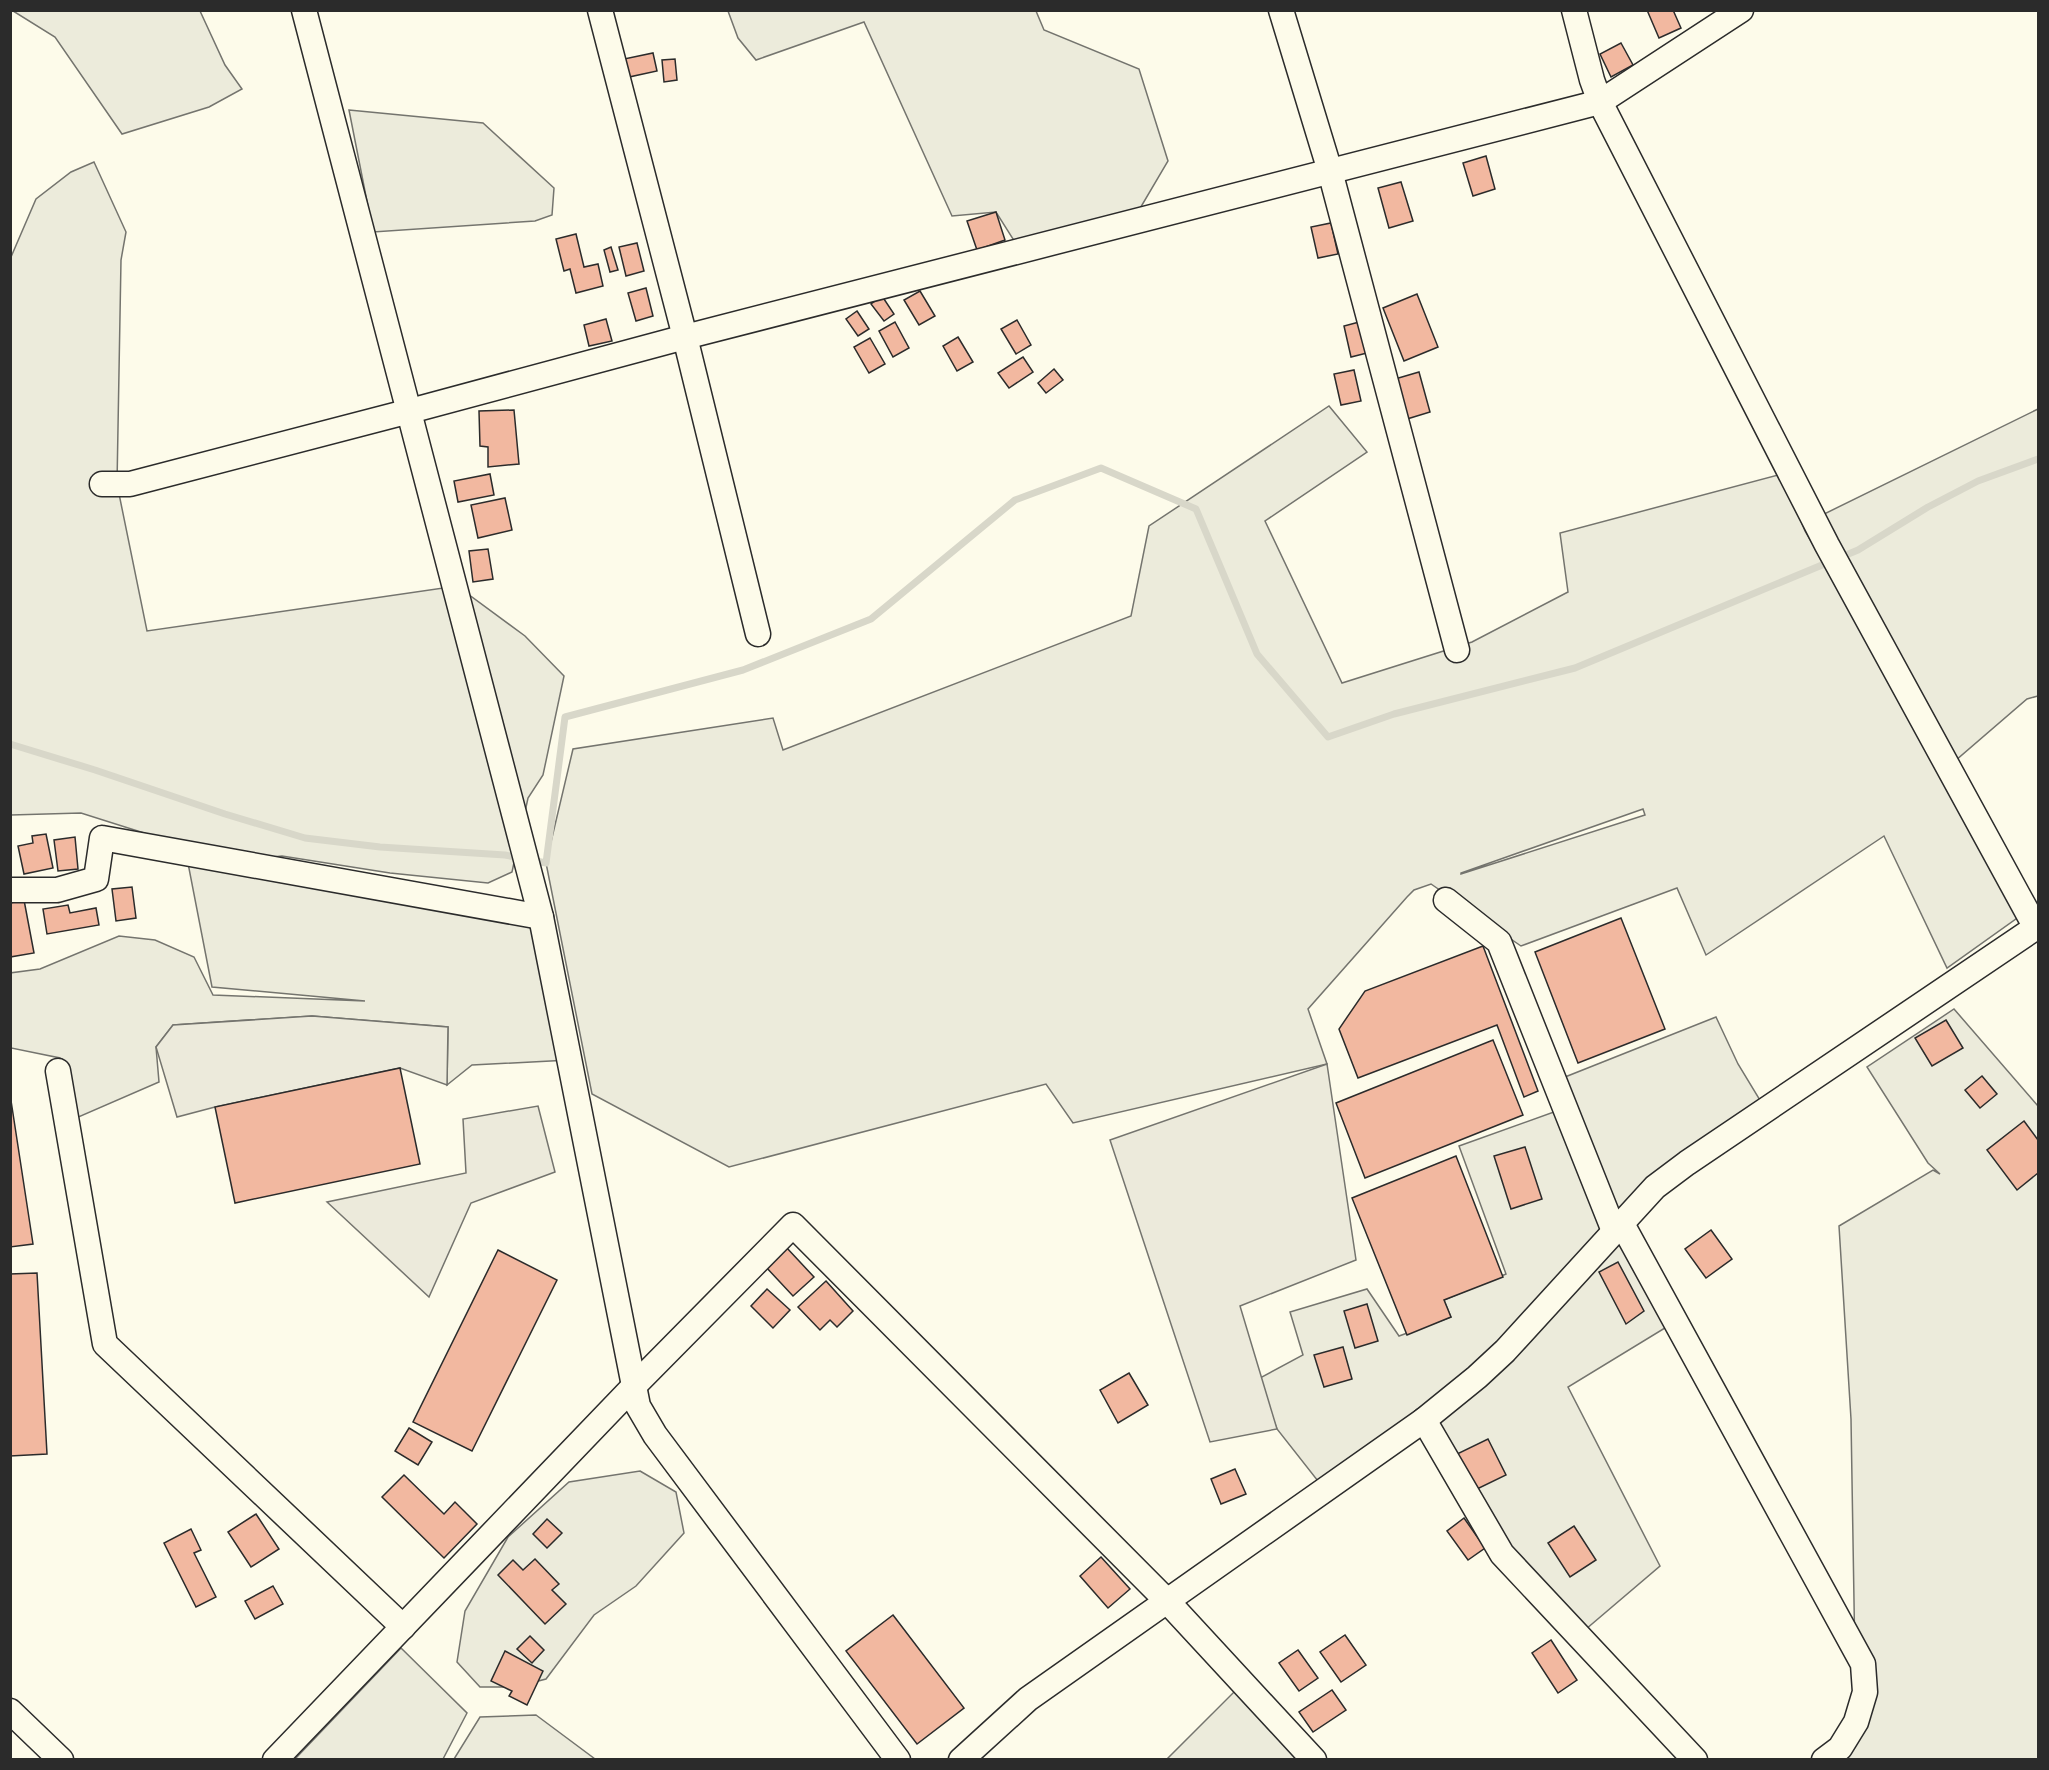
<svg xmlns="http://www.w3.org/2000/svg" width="2049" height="1770" font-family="'Zilla Slab',serif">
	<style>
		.green { fill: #ecebdb; stroke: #74746e; stroke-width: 1.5; fill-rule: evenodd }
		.parking { fill: #eceadb; stroke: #74746e; stroke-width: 1.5 }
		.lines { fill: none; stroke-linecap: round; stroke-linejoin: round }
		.stream { stroke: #d8d7c9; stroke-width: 7 }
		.building { fill: #f2b8a0; stroke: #2b2b2b; stroke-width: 1.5 }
		.minor-casing { stroke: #2b2b2b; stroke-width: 27 }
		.minor { stroke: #fdfbea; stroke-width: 24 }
	</style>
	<rect width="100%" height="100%" fill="#fdfbea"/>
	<!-- green -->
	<g class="green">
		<path d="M13,11H200L225,65L242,89L209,107L122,134L55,37Z"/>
		<path d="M728,11H1036L1044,30L1139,69L1168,161L1132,222L1020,250L996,212L952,216L864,22L756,60L738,38Z"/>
		<path d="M349,110L483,123L554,188L552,215L535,221L373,232Z"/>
		<path d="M94,162L126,232L121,260L117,484L147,631L457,586L525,636L564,676L543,775L528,798L512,872L488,883L390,873L282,856L236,861L541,917L569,1060L472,1065L447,1085L448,1027L312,1016L173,1025L156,1047L159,1082L67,1122L60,1058L11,1048L10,973L40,969L119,936L155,940L194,957L213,995L365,1001L212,987L186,853L226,859L81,813L11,815V257L36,199L71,172Z"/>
		<path d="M1329,406L1367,452L1265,521L1342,683L1472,642L1568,592L1560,533L1782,474L1805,531L2027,911L1947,968L1884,836L1706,955L1677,888L1521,946L1431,884L1414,890L1407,897L1308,1009L1327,1064L1073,1123L1046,1084L729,1167L592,1094L546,863L573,749L773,718L783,750L1131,616L1149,526ZM1643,809L1645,815L1461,874V873Z"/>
		<path d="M2038,409V696L2027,699L1948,767L1814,519Z"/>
		<path d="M1954,1009L2038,1106V1759L1824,1760L1856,1722L1851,1419L1839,1226L1933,1170L1940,1174L1928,1163L1867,1067Z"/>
		<path d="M1716,1017L1738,1064L1766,1110L1621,1222L1560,1079Z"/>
		<path d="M1565,1108L1614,1231L1683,1317L1568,1387L1660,1566L1579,1635L1502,1554L1428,1428L1478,1368L1325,1490L1277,1429L1258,1379L1303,1355L1290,1312L1367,1289L1399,1336L1451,1317L1444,1300L1506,1274L1459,1146Z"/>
		<path d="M640,1471L676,1492L684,1533L636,1586L594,1615L546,1679L515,1687H480L457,1662L465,1611L508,1537L569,1482Z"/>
		<path d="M401,1648L467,1713L443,1759H295Z"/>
		<path d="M1236,1690L1298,1760H1166Z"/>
		<path d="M536,1715L595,1759H454L480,1717Z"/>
	</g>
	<!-- parking -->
	<g class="parking">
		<path d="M312,1016L448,1027L447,1085L400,1068L215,1107L177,1117L156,1047L173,1025Z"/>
		<path d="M1327,1064L1356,1260L1240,1306L1277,1429L1210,1442L1110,1140Z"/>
		<path d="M538,1106L555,1172L471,1203L429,1297L327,1202L466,1173L463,1119Z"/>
	</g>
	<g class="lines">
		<!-- stream -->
		<g class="stream">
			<path d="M10,744L95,770L225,814L305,838L380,847L505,855L520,858"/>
			<path d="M531,860L546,863L565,717L743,670L871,619L1015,500L1101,468L1196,509L1257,654L1328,737L1394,714L1575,668L1858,550L1928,507L1978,481L2038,459"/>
		</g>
	</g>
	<!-- building -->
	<g class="building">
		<path d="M1647,10H1673L1681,28L1659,38Z"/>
		<path d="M1621,43L1633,65L1611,77L1600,54Z"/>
		<path d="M653,53L657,71L629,77L624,59Z"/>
		<path d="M675,59L677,80L664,82L662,60Z"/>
		<path d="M1486,156L1495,189L1473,196L1463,163Z"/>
		<path d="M1401,182L1413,221L1389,228L1378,188Z"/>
		<path d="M996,212L1005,240L977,250L967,221Z"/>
		<path d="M1331,223L1338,254L1318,258L1311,227Z"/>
		<path d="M576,234L584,267L598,264L603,286L576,293L570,269L564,271L556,239Z"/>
		<path d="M637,243L644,271L626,276L619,247Z"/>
		<path d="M611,247L618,270L610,272L604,250Z"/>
		<path d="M646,288L653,316L636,321L628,293Z"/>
		<path d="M920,291L935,316L919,325L904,300Z"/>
		<path d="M1417,294L1438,347L1404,361L1383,308Z"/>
		<path d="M882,296L894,314L884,321L871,304Z"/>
		<path d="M857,311L869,329L858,336L846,319Z"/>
		<path d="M606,319L612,341L589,346L584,325Z"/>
		<path d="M1017,320L1031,345L1016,354L1001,329Z"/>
		<path d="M1363,321L1371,352L1351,357L1344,326Z"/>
		<path d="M895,322L909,348L893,357L879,331Z"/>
		<path d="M958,337L973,362L957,371L943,346Z"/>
		<path d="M870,338L885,364L869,373L854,347Z"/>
		<path d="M1023,357L1033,372L1009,388L998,373Z"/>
		<path d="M1054,369L1063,380L1046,393L1038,383Z"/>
		<path d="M1354,370L1361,401L1341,405L1334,374Z"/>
		<path d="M1419,372L1430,412L1407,419L1395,379Z"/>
		<path d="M514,410L519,464L488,467V447L480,446L479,411Z"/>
		<path d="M490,474L494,495L458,502L454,481Z"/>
		<path d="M505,498L512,530L478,538L471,505Z"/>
		<path d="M488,549L493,579L473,582L469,551Z"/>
		<path d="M46,834L53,868L24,874L18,846L33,843L32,836Z"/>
		<path d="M75,837L78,869L58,871L54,840Z"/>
		<path d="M132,887L136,918L116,921L112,889Z"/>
		<path d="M24,900L34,953L10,957V903Z"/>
		<path d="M68,905L70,913L96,908L99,925L47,934L43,909Z"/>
		<path d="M1621,918L1665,1029L1578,1063L1535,952Z"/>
		<path d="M1483,946L1538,1091L1524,1097L1497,1025L1358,1078L1339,1029L1365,991Z"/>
		<path d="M1946,1020L1963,1048L1932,1066L1915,1038Z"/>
		<path d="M1493,1040L1523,1115L1365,1178L1336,1103Z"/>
		<path d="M400,1068L420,1164L235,1203L215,1107Z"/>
		<path d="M1982,1076L1997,1094L1980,1108L1965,1090Z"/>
		<path d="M10,1094L33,1244L10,1247Z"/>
		<path d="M2024,1121L2038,1140V1173L2017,1190L1987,1150Z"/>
		<path d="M1525,1147L1542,1199L1511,1209L1494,1156Z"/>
		<path d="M1456,1156L1503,1277L1444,1300L1451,1317L1407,1335L1352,1198Z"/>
		<path d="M1711,1230L1732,1259L1706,1278L1685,1249Z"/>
		<path d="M786,1247L814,1277L793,1296L765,1266Z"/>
		<path d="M498,1250L557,1280L472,1451L413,1422Z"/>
		<path d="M1618,1262L1644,1311L1626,1324L1599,1272Z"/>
		<path d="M37,1273L47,1454L10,1456V1274Z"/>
		<path d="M826,1281L853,1311L837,1327L830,1320L820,1330L798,1307Z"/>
		<path d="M767,1289L790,1310L773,1328L751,1306Z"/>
		<path d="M1367,1304L1378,1341L1355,1348L1344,1311Z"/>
		<path d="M1343,1347L1352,1379L1324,1387L1314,1355Z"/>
		<path d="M1129,1373L1148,1405L1118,1423L1100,1390Z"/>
		<path d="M409,1428L432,1442L418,1465L395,1451Z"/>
		<path d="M1488,1439L1506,1475L1475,1490L1457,1454Z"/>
		<path d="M1235,1469L1246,1494L1221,1504L1211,1479Z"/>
		<path d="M404,1475L444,1514L455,1502L477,1524L444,1558L382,1497Z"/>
		<path d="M256,1514L279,1549L251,1567L228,1532Z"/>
		<path d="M1464,1518L1485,1548L1468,1560L1447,1531Z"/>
		<path d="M547,1519L562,1533L547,1548L533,1534Z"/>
		<path d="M1574,1526L1596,1560L1570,1577L1548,1543Z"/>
		<path d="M191,1529L201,1550L194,1553L216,1597L196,1607L164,1543Z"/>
		<path d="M1101,1557L1130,1589L1108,1608L1080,1576Z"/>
		<path d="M535,1559L559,1584L552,1590L566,1604L545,1624L498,1575L513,1560L523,1570Z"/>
		<path d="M273,1586L283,1604L255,1619L245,1601Z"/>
		<path d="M893,1615L964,1708L917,1744L846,1651Z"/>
		<path d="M1345,1635L1366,1665L1341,1682L1320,1652Z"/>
		<path d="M530,1636L544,1650L532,1663L517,1649Z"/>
		<path d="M1551,1640L1577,1680L1558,1693L1532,1653Z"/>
		<path d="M1298,1650L1318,1678L1299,1691L1279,1663Z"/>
		<path d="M505,1651L543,1671L527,1705L509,1696L512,1691L491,1681Z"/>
		<path d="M1332,1690L1346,1710L1313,1732L1299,1712Z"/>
	</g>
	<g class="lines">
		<!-- minor casing -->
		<g class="minor-casing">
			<g id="minor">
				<path d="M304,10L541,917L638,1406L655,1435L898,1760"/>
				<path d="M600,10L685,337L758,634"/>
				<path d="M1281,10L1330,171L1457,650"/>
				<path d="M1574,10L1592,80L1600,102L1827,545L2036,928"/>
				<path d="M102,484H130L410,411L685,337L1600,102L1741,10"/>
				<path d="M10,890H57L96,879L102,838L541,917"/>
				<path d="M1446,900L1499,942L1614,1231"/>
				<path d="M58,1071L105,1344L403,1627"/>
				<path d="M1621,1222L1863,1664L1865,1692L1856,1722L1840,1748L1824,1760"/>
				<path d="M1424,1420L1502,1554L1695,1760"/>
				<path d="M10,1711L61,1760"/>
				<path d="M275,1760L634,1386L793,1225L1167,1601L1314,1760"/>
				<path d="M961,1760L1028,1699L1424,1420L1477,1377L1505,1351L1655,1187L1687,1163L2038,926"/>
			</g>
		</g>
		<!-- minor -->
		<use href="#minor" class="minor"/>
	</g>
	<!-- border -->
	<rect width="2049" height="1770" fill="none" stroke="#2b2b2b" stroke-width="24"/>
</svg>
